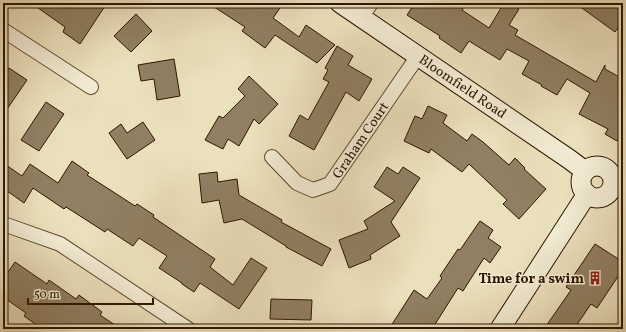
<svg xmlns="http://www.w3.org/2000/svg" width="626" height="332" font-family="Vollkorn,serif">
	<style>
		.building { fill: #907f62; stroke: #2d1600 }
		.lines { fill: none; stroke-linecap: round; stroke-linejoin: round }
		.street-casing { stroke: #5c482f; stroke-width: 16 }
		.secondary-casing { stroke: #2d1600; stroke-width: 21 }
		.street { stroke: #f2ebd3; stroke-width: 14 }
		.secondary { stroke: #f2ebd3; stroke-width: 19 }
		.labels { text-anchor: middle; stroke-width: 3; stroke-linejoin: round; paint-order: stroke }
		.street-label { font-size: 14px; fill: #2d1600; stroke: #f2ebd3 }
		.poi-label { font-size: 14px; font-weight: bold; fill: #2d1600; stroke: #f2ebd3; text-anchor: end }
	</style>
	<rect width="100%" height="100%" fill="#ebe0bc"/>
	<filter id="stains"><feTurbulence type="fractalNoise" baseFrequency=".005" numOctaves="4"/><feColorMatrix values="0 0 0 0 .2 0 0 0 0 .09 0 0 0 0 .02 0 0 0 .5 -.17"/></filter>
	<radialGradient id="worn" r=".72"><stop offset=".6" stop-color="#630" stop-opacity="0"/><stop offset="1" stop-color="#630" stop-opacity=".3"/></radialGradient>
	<!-- building -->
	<g class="building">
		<path d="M31,3H107L80,44L63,32L65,27Z"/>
		<path d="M208,3H273L280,8L273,18L299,37L306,25L335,45L317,63L275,35L265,48L242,31L245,27Z"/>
		<path d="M415,3H466L462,10L489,28L504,3H510L519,9L509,25L518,30L515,35L596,82L605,65V69L623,79V131L617,141L605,134L608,129L579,114L590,93L567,79L557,95L541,86L542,85L522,74L529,61L507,49L500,60L469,41L461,53L439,38L440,36L407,15Z"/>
		<path d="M575,3H623V21L615,32Z"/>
		<path d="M136,14L152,31L131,52L114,36Z"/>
		<path d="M337,46L353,56L348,65L372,79L359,101L346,92L314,150L289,136L300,115L308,120L329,82L323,79L328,70L325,68Z"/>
		<path d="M174,59L180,96L157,100L154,79L141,81L138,65Z"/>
		<path d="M9,68L27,80L3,115V76Z"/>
		<path d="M249,76L278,104L259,124L254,119L239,146L228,139L223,149L205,140L219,116L223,118L245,96L238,89Z"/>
		<path d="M46,102L64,114L39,151L21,140Z"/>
		<path d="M428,106L447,115L443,123L467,141L472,134L483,142L509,165L515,158L525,168L524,169L546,189L519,219L503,204L507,200L469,164L462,172L431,149L429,153L404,141L415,116L422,119Z"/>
		<path d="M143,122L155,140L127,159L109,133L121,124L127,133Z"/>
		<path d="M72,161L89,173L87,175L135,206L137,204L154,215L153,217L215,259L210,267L233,285L251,258L267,268L239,309L200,283L194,292L182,284V283L159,268L167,256L139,238L133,246L107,229L105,232L66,207L64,209L33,188L24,203L3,188V163L22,176L30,164L58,183Z"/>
		<path d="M387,167L398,174L403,167L420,178L391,222L400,236L370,255L371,259L349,268L339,240L368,229L364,221L395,201L374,187Z"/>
		<path d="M217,172L218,182L237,179L239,195L282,220L281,222L331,249L322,266L286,247V246L242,219L224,223L219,200L202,203L199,174Z"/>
		<path d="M480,221L493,230L488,238L501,247L490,263L484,258L463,291L458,288L432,329H389L414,290L427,299L442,278L440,276L458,249L460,250Z"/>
		<path d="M595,244L623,262V269L597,308L591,304L574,329H544L571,290L566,287Z"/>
		<path d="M15,262L47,284L49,280L76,299L79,295L102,312L100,315L121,329H42L24,316L26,313L3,297V268L8,272Z"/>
		<path d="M271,299L312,300L311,320L270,319Z"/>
	</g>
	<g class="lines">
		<!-- street casing -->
		<g class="street-casing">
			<g id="street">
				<path d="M361,18L371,3"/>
				<path d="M3,30L91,87"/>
				<path d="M272,157L297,183L313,190L330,184L418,56"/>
				<path d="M3,224L12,227L60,244L188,329"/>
			</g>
		</g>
		<!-- secondary casing -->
		<g class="secondary-casing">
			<g id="secondary">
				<path d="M340,3L569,159L585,171"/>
				<circle cx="597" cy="182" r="16"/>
				<path d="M500,329L587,194"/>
			</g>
		</g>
		<!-- street -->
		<use href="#street" class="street"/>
		<!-- secondary -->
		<use href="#secondary" class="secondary"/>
	</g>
	<!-- icons -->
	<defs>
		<g id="building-bare" transform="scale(1.08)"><path d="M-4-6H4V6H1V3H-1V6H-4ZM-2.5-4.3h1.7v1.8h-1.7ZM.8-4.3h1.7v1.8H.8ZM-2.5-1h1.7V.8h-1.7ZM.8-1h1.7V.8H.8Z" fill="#8f2418" stroke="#f2ebd3" stroke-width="2.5" paint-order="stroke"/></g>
	</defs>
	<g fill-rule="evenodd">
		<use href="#building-bare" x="595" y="278"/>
	</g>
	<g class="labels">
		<!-- street labels -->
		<g class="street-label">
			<text transform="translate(463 86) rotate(34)" y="5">Bloomfield Road</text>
			<text transform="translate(360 140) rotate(-56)" y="5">Graham Court</text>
		</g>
		<!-- poi labels -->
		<g class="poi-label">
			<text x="584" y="283">Time for a swim</text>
		</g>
	</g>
	<!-- margin -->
	<rect width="626" height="332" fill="none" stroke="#ebe0bc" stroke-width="16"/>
	<rect x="4" y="4" width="618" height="324" fill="none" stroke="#2d1600" stroke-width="2"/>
	<rect x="8" y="8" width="610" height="316" fill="none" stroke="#2d1600"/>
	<!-- scale -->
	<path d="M28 298v6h125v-6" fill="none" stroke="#2d1600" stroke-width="2"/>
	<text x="34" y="298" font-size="12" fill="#2d1600" stroke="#f2ebd3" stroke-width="3" paint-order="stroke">50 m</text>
	<rect width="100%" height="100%" filter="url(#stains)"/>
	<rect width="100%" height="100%" fill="url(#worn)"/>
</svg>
